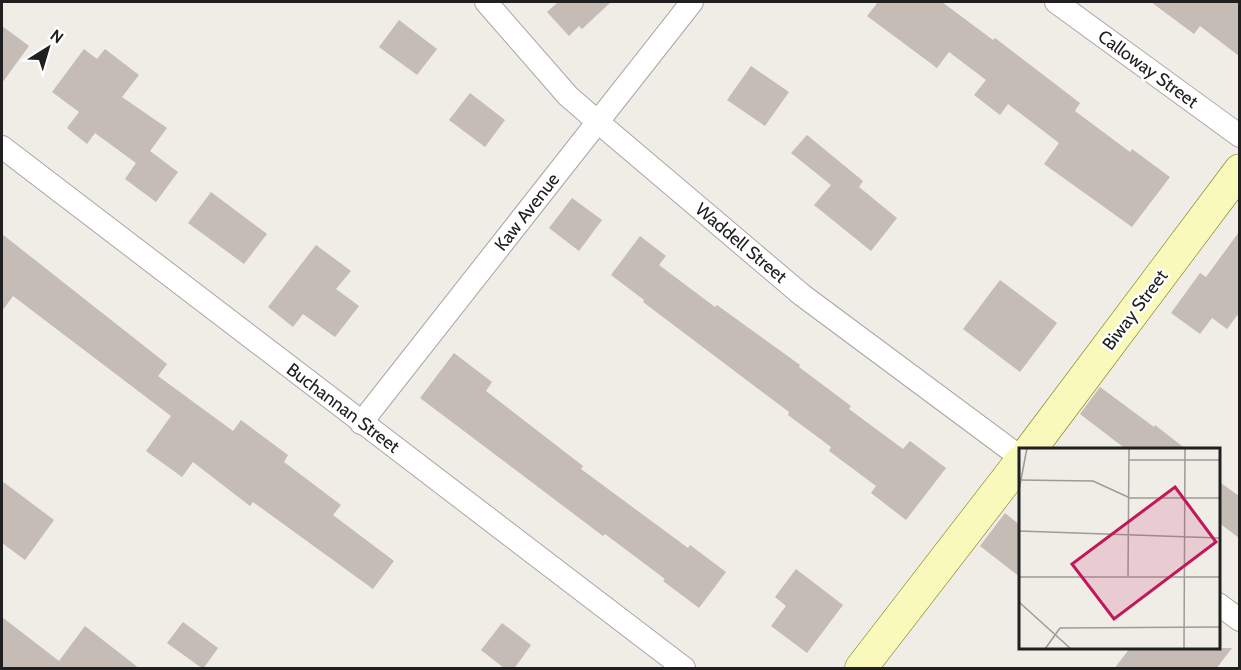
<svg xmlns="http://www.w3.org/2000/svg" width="1241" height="670" font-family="Cabin,sans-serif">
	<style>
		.building { fill: #c5bcb5 }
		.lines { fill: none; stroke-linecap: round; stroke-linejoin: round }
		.street-casing { stroke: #a7a7a7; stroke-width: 24 }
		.secondary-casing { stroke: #727706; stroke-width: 33 }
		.street { stroke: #fff; stroke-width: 22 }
		.secondary { stroke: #f9f9bb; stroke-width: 32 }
		.labels { text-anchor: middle; stroke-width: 4.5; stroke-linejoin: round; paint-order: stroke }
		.street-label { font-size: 18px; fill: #202020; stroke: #fff }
		.inset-road { fill: none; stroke: #9d9a97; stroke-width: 1.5 }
		.view { fill: #c2185b; fill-opacity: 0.15; stroke: #c2185b; stroke-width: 3 }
		.inset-edge { fill: none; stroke: #202020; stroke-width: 3 }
	</style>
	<rect width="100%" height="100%" fill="#f0ece6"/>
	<!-- building -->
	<g class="building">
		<path d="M558,2H611L582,29L579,26L569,36L547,12Z"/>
		<path d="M878,2H942L993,40L995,38L1080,103L1075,111L1130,152L1132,149L1170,177L1132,227L1044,164L1059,143L1008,104L1000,115L974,95L986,80L949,52L937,68L867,16Z"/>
		<path d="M1151,2H1239V56L1200,26L1194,34Z"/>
		<path d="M399,20L437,49L417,75L379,47Z"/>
		<path d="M2,26L29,46L2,83Z"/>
		<path d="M84,49L97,59L105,49L139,75L122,97L167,128L150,151L178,172L156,202L125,179L136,163L95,133L87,144L67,128L79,112L52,92Z"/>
		<path d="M751,66L789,92L765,126L727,100Z"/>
		<path d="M470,93L505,120L485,147L449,120Z"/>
		<path d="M807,135L863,181L859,187L897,218L871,251L814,205L831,185L791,153Z"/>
		<path d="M211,192L267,234L244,264L188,223Z"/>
		<path d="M572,198L602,220L579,251L549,228Z"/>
		<path d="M1239,232V313L1227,329L1212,318L1200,334L1171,313L1200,273L1206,277Z"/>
		<path d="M2,234L167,364L158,376L233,431L241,420L288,455L284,462L341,505L333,515L394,561L373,589L253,502L250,506L193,462L182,477L146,451L171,416L13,296L2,311Z"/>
		<path d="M640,236L666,256L659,265L715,307L717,305L800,365L799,367L851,406L849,409L903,449L910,441L946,468L906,520L871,493L876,486L829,451L831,447L788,415L789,412L643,302L644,300L611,275Z"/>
		<path d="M316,245L351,271L336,289L359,306L335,337L303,314L293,327L268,307Z"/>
		<path d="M1000,280L1057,323L1020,372L963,329Z"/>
		<path d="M454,353L492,382L486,391L583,466L581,469L688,548L690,545L726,572L699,608L663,581L665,579L605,534L603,536L420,398Z"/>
		<path d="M1100,387L1154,427L1155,425L1187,450H1127L1080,414Z"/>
		<path d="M2,481L54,520L25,560L2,543Z"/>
		<path d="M1218,481L1239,496V538L1218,522Z"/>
		<path d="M1005,513L1020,525V577L980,546Z"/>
		<path d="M796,569L843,605L807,653L771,626L786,606L775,597Z"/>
		<path d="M2,617L59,661L85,626L140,669H2Z"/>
		<path d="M183,622L218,648L203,669L167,643Z"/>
		<path d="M502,623L531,645L514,669H505L481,650Z"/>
		<path d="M1130,648H1232L1216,669H1114Z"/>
	</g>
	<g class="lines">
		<!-- street casing -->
		<g class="street-casing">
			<g id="street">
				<path d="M486,2L568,96L598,122L802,295L1020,457"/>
				<path d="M1056,2L1240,136"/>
				<path d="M2,147L684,668"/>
				<path d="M361,423L692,2"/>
				<path d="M1218,604L1240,620"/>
			</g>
		</g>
		<!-- secondary casing -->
		<g class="secondary-casing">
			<g id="secondary">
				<path d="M1030,450L1240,170"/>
				<path d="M861,668L1020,462"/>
			</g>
		</g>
		<!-- street -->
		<use href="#street" class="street"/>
		<!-- secondary -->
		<use href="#secondary" class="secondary"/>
	</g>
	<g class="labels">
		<!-- street labels -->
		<g class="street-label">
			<text transform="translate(1148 69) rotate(36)" y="6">Calloway Street</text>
			<text transform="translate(527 212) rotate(-52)" y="6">Kaw Avenue</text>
			<text transform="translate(741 243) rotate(40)" y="6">Waddell Street</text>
			<text transform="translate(1135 310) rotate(-53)" y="6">Biway Street</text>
			<text transform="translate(343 408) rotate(37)" y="6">Buchannan Street</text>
		</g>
	</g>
	<!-- overview -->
	<g transform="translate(1019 448)">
		<rect width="201" height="201" fill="#f0ece6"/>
		<path class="inset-road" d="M110,12H201M0,32L74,33L111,50H201M0,42L8,0M0,83L201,90M109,128L110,0M0,129H201M0,154L52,201M26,201L41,180L201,179M165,201L166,0"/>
		<path class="view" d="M156,39L197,94L95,171L53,116Z"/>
		<rect width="201" height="201" class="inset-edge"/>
	</g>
	<!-- border -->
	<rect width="1241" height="670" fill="none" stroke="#202020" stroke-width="6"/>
	<!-- north arrow -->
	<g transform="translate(48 48) rotate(37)" stroke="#ffffff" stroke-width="4.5" paint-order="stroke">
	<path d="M0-4.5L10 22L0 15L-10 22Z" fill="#202020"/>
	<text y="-9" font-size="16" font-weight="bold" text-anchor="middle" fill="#202020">N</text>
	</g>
</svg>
